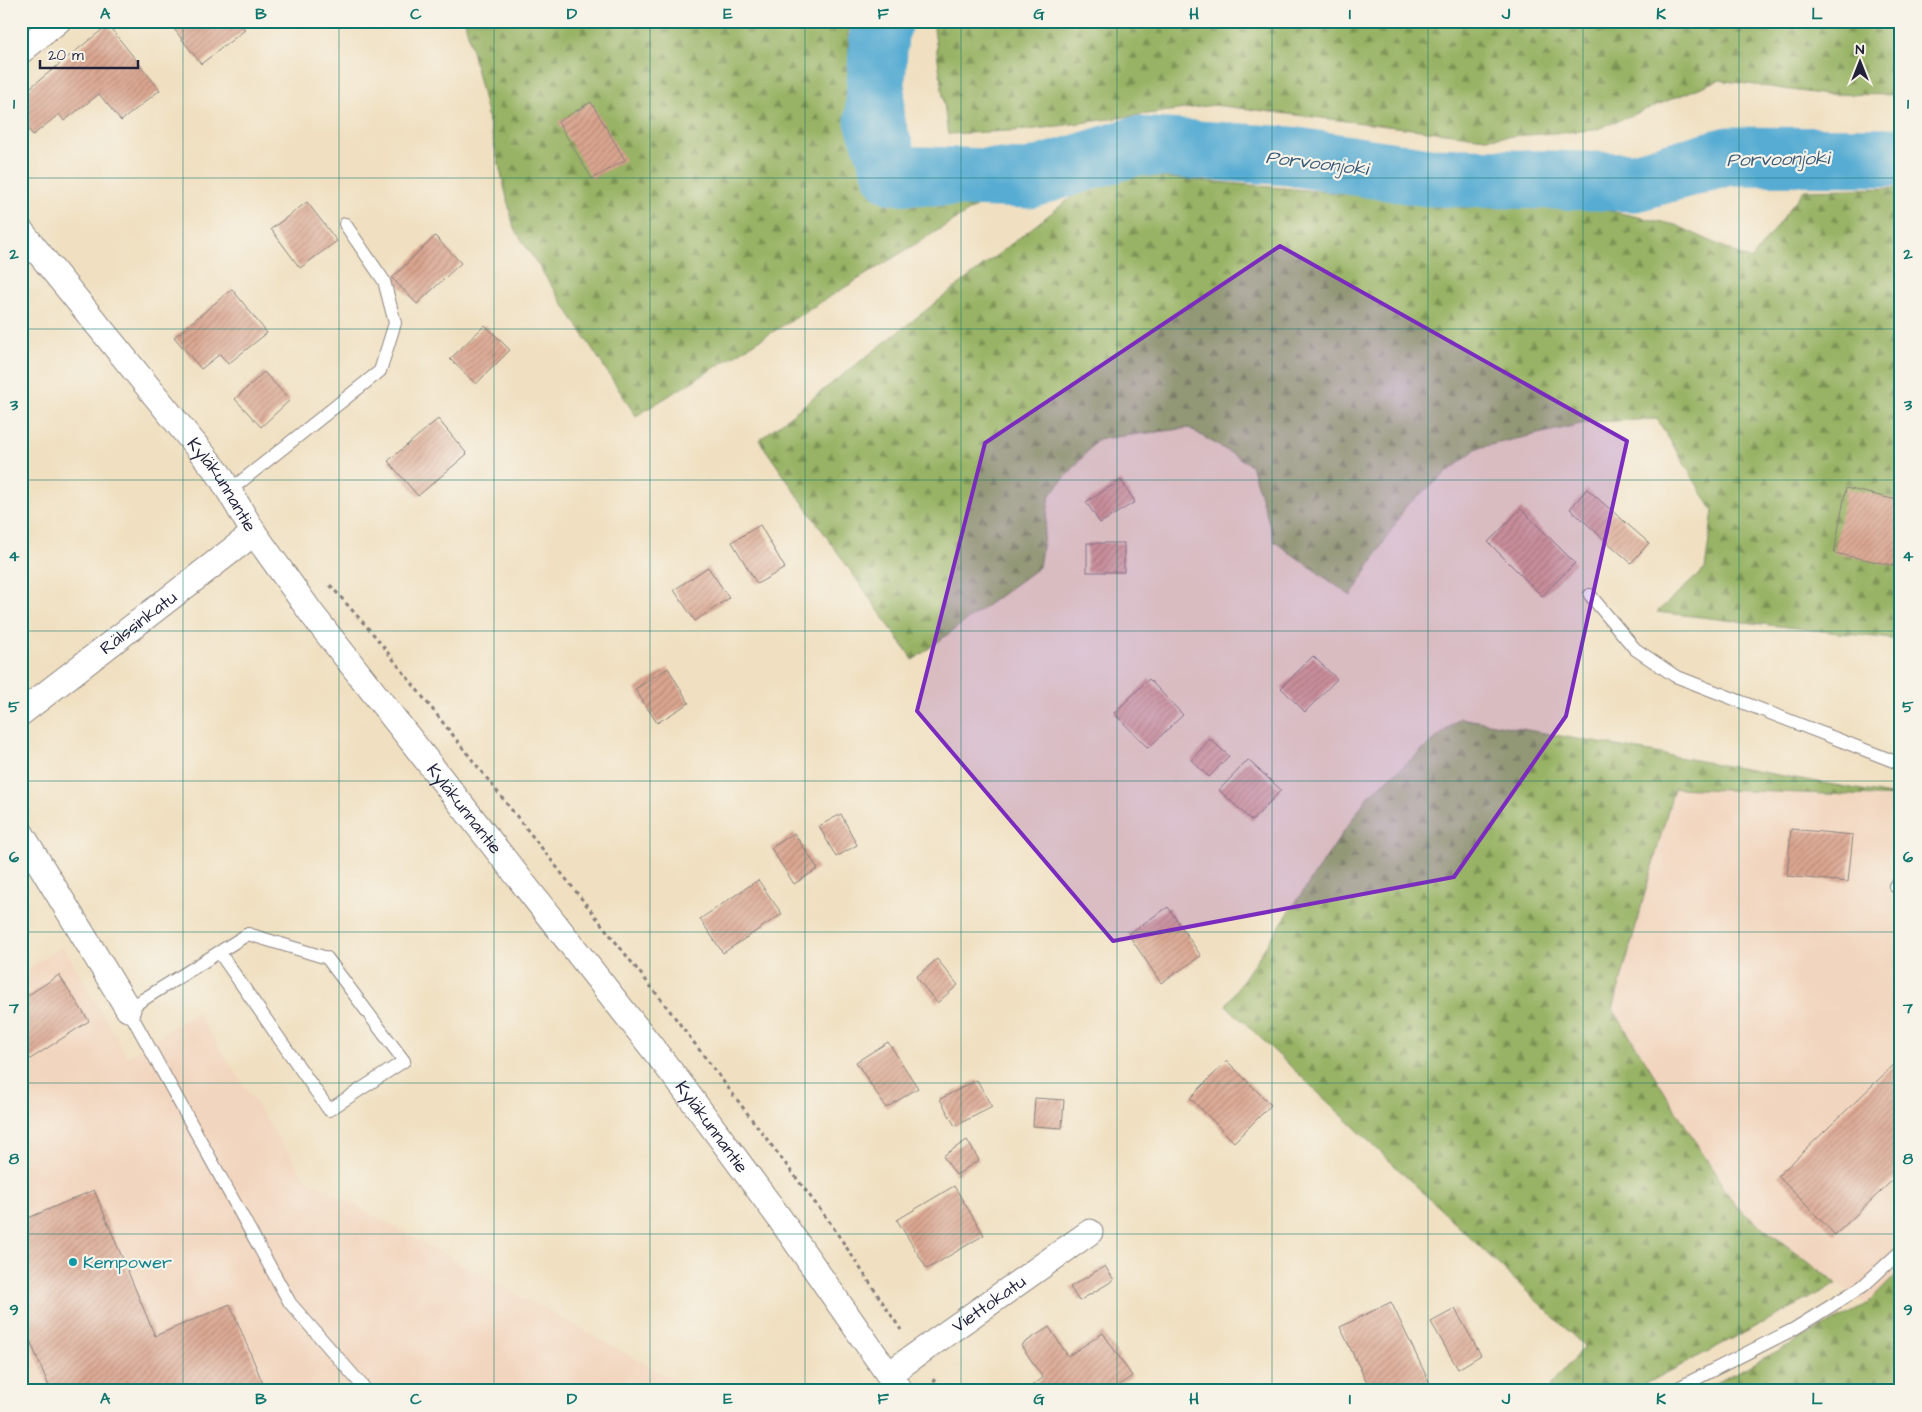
<svg xmlns="http://www.w3.org/2000/svg" width="1922" height="1412" font-family="'Architects Daughter',sans-serif">
	<style>
		.built { fill: #f2d5be }
		.forest { fill: url(#forest-firs); stroke: #5d6a50 }
		.lines { fill: none; stroke-linecap: round; stroke-linejoin: round }
		.river { stroke: #57acd3; stroke-width: 59 }
		.building { fill: url(#building-hatch) }
		.service-casing { stroke: #89817e; stroke-width: 14 }
		.minor-casing { stroke: #89817e; stroke-width: 27 }
		.path { stroke: #89817e; stroke-width: 3; stroke-dasharray: 4 4; stroke-linecap: butt }
		.service { stroke: #fff; stroke-width: 12 }
		.minor { stroke: #fff; stroke-width: 25 }
		.marked { fill: #7b2cbf; fill-opacity: 0.2; stroke: #7b2cbf; stroke-width: 4; stroke-linejoin: round }
		.grid { fill: none; stroke: #0f766e; stroke-width: 1; stroke-opacity: 0.55 }
		.culture-dot { fill: #0f9aa8; stroke: #f7f3e8; stroke-width: 2 }
		.labels { text-anchor: middle; stroke-width: 4.5; stroke-linejoin: round; paint-order: stroke }
		.street-label { font-size: 18px; fill: #22223b; stroke: #f7f3e8 }
		.culture-label { font-size: 18px; fill: #0d838f; stroke: #f7f3e8; text-anchor: start }
		.water-label { font-size: 19px; font-style: italic; fill: #375978; stroke: #f7f3e8 }
		.neatline { fill: none; stroke: #0f766e; stroke-width: 2 }
		.grid-label { font-size: 16px; text-anchor: middle; font-weight: bold; fill: #0f766e }
	</style>
	<defs>
		<pattern id="forest-firs" width="22" height="20" patternUnits="userSpaceOnUse" patternTransform="scale(1.25)"><rect width="22" height="20" fill="#98b365"/><path d="M5 1l3.5 6h-7zM16 11l3.5 6h-7z" fill="#7c9154"/></pattern>
		<pattern id="building-hatch" width="6" height="6" patternUnits="userSpaceOnUse" patternTransform="scale(1.25)"><rect width="6" height="6" fill="#dba690"/><path d="M-1 1l2-2M0 6l6-6M5 7l2-2" fill="none" stroke="#b18777"/></pattern>
	</defs>
	<rect width="100%" height="100%" fill="#f7f3e8"/>
	<filter id="ink" filterUnits="userSpaceOnUse"><feTurbulence type="fractalNoise" baseFrequency=".02" numOctaves="2"/><feDisplacementMap in="SourceGraphic" scale="10" xChannelSelector="R" yChannelSelector="G"/><feConvolveMatrix kernelMatrix="1 2 1 2 8 2 1 2 1" color-interpolation-filters="sRGB"/></filter>
	<filter id="wash" filterUnits="userSpaceOnUse"><feTurbulence type="fractalNoise" baseFrequency=".0096" numOctaves="4" result="noise"/><feDisplacementMap in="SourceGraphic" scale="20" xChannelSelector="R" yChannelSelector="G"/><feGaussianBlur stdDeviation="1.12" result="paint"/><feColorMatrix in="noise" values="0 0 0 0 0 0 0 0 0 0 0 0 0 0 0 0 0 1.4 0 .05"/><feComposite in="paint" operator="in"/></filter>
	<g filter="url(#wash)">
		<rect width="100%" height="100%" fill="#f0e0c1"/>
		<!-- built -->
		<g class="built">
			<path d="M1674,788L1901,799V1270L1866,1305L1736,1207L1613,1009Z"/>
			<path d="M63,946L127,1057L196,1012L305,1178L678,1382L681,1391H21V973Z"/>
		</g>
		<!-- forest -->
		<g class="forest">
			<path d="M465,21H853L848,32L851,136L867,184L899,194L1005,189L636,416L514,228Z"/>
			<path d="M936,21H1901V95L1820,94L1719,80L1595,130L1486,138L1214,105L1028,130L948,134L934,29Z"/>
			<path d="M1104,172L1415,200L1596,208L1676,225L1751,260L1804,190L1901,188V640L1657,612L1705,569L1713,511L1657,419L1590,422L1477,448L1406,506L1351,596L1275,542L1251,465L1189,428L1098,439L1050,495L1039,567L913,660L759,440Z"/>
			<path d="M1460,718L1901,797L1674,788L1613,1009L1736,1207L1837,1284L1632,1391H1546L1584,1346L1226,1005L1368,796Z"/>
			<path d="M1901,1270V1391H1701L1866,1305Z"/>
		</g>
		<g class="lines">
			<!-- river -->
			<path class="river" d="M884,21L879,33L874,120L893,175L1029,179L1136,146L1290,156L1428,177L1635,182L1729,156L1901,157"/>
		</g>
		<g id="blocks">
			<!-- building -->
			<g class="building">
				<path d="M168,21H239L245,30L201,64Z"/>
				<path d="M108,25L160,90L121,121L99,94L64,121L59,114L33,135L21,121V95Z"/>
				<path d="M591,102L625,160L592,179L558,122Z"/>
				<path d="M307,202L337,241L300,268L271,229Z"/>
				<path d="M435,236L461,263L417,304L392,278Z"/>
				<path d="M232,289L267,333L228,364L220,354L201,369L174,337Z"/>
				<path d="M485,325L510,350L476,384L450,359Z"/>
				<path d="M264,372L290,400L261,427L235,399Z"/>
				<path d="M438,419L467,454L418,496L388,461Z"/>
				<path d="M1121,480L1135,502L1100,523L1086,502Z"/>
				<path d="M1846,488L1901,501V567L1834,553Z"/>
				<path d="M1587,489L1649,543L1631,563L1570,509Z"/>
				<path d="M1521,509L1575,563L1542,596L1488,542Z"/>
				<path d="M760,525L785,568L757,584L732,542Z"/>
				<rect x="1087" y="543" width="37" height="29"/>
				<path d="M708,567L729,598L695,621L674,590Z"/>
				<path d="M1313,656L1337,679L1305,712L1281,688Z"/>
				<path d="M668,668L689,703L657,723L635,689Z"/>
				<path d="M1149,679L1183,715L1148,748L1114,713Z"/>
				<path d="M1210,739L1229,756L1209,777L1191,760Z"/>
				<path d="M1248,760L1281,790L1252,821L1219,790Z"/>
				<path d="M841,814L857,845L836,857L819,826Z"/>
				<path d="M1791,829L1853,835L1848,882L1787,876Z"/>
				<path d="M794,833L818,869L794,884L771,848Z"/>
				<path d="M758,880L782,914L723,953L700,919Z"/>
				<path d="M1168,907L1201,956L1161,983L1128,934Z"/>
				<path d="M937,959L958,985L937,1003L916,977Z"/>
				<path d="M59,975L89,1021L21,1065V1000Z"/>
				<path d="M888,1042L918,1088L886,1108L856,1062Z"/>
				<path d="M1901,1058V1172L1835,1235L1778,1176Z"/>
				<path d="M1227,1061L1271,1105L1234,1142L1190,1098Z"/>
				<path d="M977,1080L992,1107L955,1126L940,1099Z"/>
				<path d="M1035,1098L1064,1100L1062,1128L1033,1126Z"/>
				<path d="M967,1140L979,1160L956,1175L943,1156Z"/>
				<path d="M954,1186L984,1235L927,1269L897,1220Z"/>
				<path d="M94,1190L155,1336L230,1304L266,1391H51L21,1319V1221Z"/>
				<path d="M1105,1266L1114,1280L1079,1301L1070,1287Z"/>
				<path d="M1391,1302L1431,1386L1421,1391H1371L1340,1327Z"/>
				<path d="M1455,1309L1481,1355L1458,1369L1431,1322Z"/>
				<path d="M1049,1327L1068,1356L1103,1333L1132,1376L1110,1391H1024L1043,1378L1021,1345Z"/>
			</g>
		</g>
	</g>
	<g filter="url(#ink)">
		<use href="#blocks" fill-opacity="0" stroke="#89817e" stroke-width="1"/>
		<g class="lines">
			<!-- service casing -->
			<g class="service-casing">
				<g id="service">
					<path d="M229,491L380,371L395,323L384,281L345,224"/>
					<path d="M1590,595L1635,649L1675,676L1901,764"/>
					<path d="M1895,886L1901,881"/>
					<path d="M219,952L329,1110L404,1061L327,958L248,934L128,1009L290,1303L367,1391"/>
					<path d="M1672,1391L1794,1329L1863,1286L1901,1251"/>
				</g>
			</g>
			<!-- minor casing -->
			<g class="minor-casing">
				<g id="minor">
					<path d="M21,51L58,21"/>
					<path id="s1" d="M21,231L219,474L254,533L312,614L679,1082L778,1216L900,1391"/>
					<path id="s2" d="M21,713L254,533"/>
					<path d="M21,833L128,1009"/>
					<path id="s3" d="M889,1374L1090,1232"/>
				</g>
			</g>
			<!-- path -->
			<g class="path">
				<path d="M330,585L374,635L670,1011L831,1224L901,1330"/>
				<path d="M933,1379L941,1391"/>
			</g>
			<!-- service -->
			<use href="#service" class="service"/>
			<!-- minor -->
			<use href="#minor" class="minor"/>
		</g>
	</g>
	<!-- marked area -->
	<path class="marked" d="M1280,246L1627,441L1566,716L1454,877L1113,941L917,711L985,443Z"/>
	<!-- grid -->
	<path class="grid" d="M183,21V1391M339,21V1391M494,21V1391M650,21V1391M805,21V1391M961,21V1391M1117,21V1391M1272,21V1391M1428,21V1391M1583,21V1391M1739,21V1391M21,178H1901M21,329H1901M21,480H1901M21,631H1901M21,781H1901M21,932H1901M21,1083H1901M21,1234H1901"/>
	<!-- markers -->
	<circle class="culture-dot" cx="73" cy="1262" r="5"/>
	<g class="labels">
		<!-- street labels -->
		<g class="street-label">
			<text dy="6" stroke="none"><textPath href="#s1" startOffset="324">Kyläkunnantie</textPath></text>
			<text dy="6" stroke="none"><textPath href="#s2" startOffset="148">Rälssinkatu</textPath></text>
			<text dy="6" stroke="none"><textPath href="#s1" startOffset="729">Kyläkunnantie</textPath></text>
			<text dy="6" stroke="none"><textPath href="#s1" startOffset="1132">Kyläkunnantie</textPath></text>
			<text dy="6" stroke="none"><textPath href="#s3" startOffset="122">Viettokatu</textPath></text>
		</g>
		<!-- culture labels -->
		<g class="culture-label">
			<text x="83" y="1268">Kempower</text>
		</g>
		<!-- water labels -->
		<g class="water-label">
			<text transform="translate(1778 158) rotate(-1)" y="7">Porvoonjoki</text>
			<text transform="translate(1317 162) rotate(7)" y="7">Porvoonjoki</text>
		</g>
	</g>
	<!-- margin -->
	<rect width="1922" height="1412" fill="none" stroke="#f7f3e8" stroke-width="55"/>
	<!-- north arrow -->
	<g transform="translate(1860 62)" stroke="#f7f3e8" stroke-width="4" paint-order="stroke">
	<path d="M0-4L9 19L0 12L-9 19Z" fill="#22223b"/>
	<text y="-8" font-size="14" font-weight="bold" text-anchor="middle" fill="#22223b">N</text>
	</g>
	<!-- scale -->
	<path d="M40 60v8h98v-8" fill="none" stroke="#22223b" stroke-width="2.5"/>
	<text x="48" y="60" font-size="15" fill="#22223b" stroke="#f7f3e8" stroke-width="4" paint-order="stroke">20 m</text>
	<rect x="28" y="28" width="1866" height="1356" class="neatline"/>
	<g class="grid-label">
		<text x="105" y="19">A</text>
		<text x="261" y="19">B</text>
		<text x="416" y="19">C</text>
		<text x="572" y="19">D</text>
		<text x="728" y="19">E</text>
		<text x="883" y="19">F</text>
		<text x="1039" y="19">G</text>
		<text x="1194" y="19">H</text>
		<text x="1350" y="19">I</text>
		<text x="1506" y="19">J</text>
		<text x="1661" y="19">K</text>
		<text x="1817" y="19">L</text>
		<text x="14" y="109">1</text>
		<text x="1908" y="109">1</text>
		<text x="14" y="259">2</text>
		<text x="1908" y="259">2</text>
		<text x="14" y="410">3</text>
		<text x="1908" y="410">3</text>
		<text x="14" y="561">4</text>
		<text x="1908" y="561">4</text>
		<text x="14" y="712">5</text>
		<text x="1908" y="712">5</text>
		<text x="14" y="862">6</text>
		<text x="1908" y="862">6</text>
		<text x="14" y="1013">7</text>
		<text x="1908" y="1013">7</text>
		<text x="14" y="1164">8</text>
		<text x="1908" y="1164">8</text>
		<text x="14" y="1315">9</text>
		<text x="1908" y="1315">9</text>
		<text x="105" y="1404">A</text>
		<text x="261" y="1404">B</text>
		<text x="416" y="1404">C</text>
		<text x="572" y="1404">D</text>
		<text x="728" y="1404">E</text>
		<text x="883" y="1404">F</text>
		<text x="1039" y="1404">G</text>
		<text x="1194" y="1404">H</text>
		<text x="1350" y="1404">I</text>
		<text x="1506" y="1404">J</text>
		<text x="1661" y="1404">K</text>
		<text x="1817" y="1404">L</text>
	</g>
</svg>
